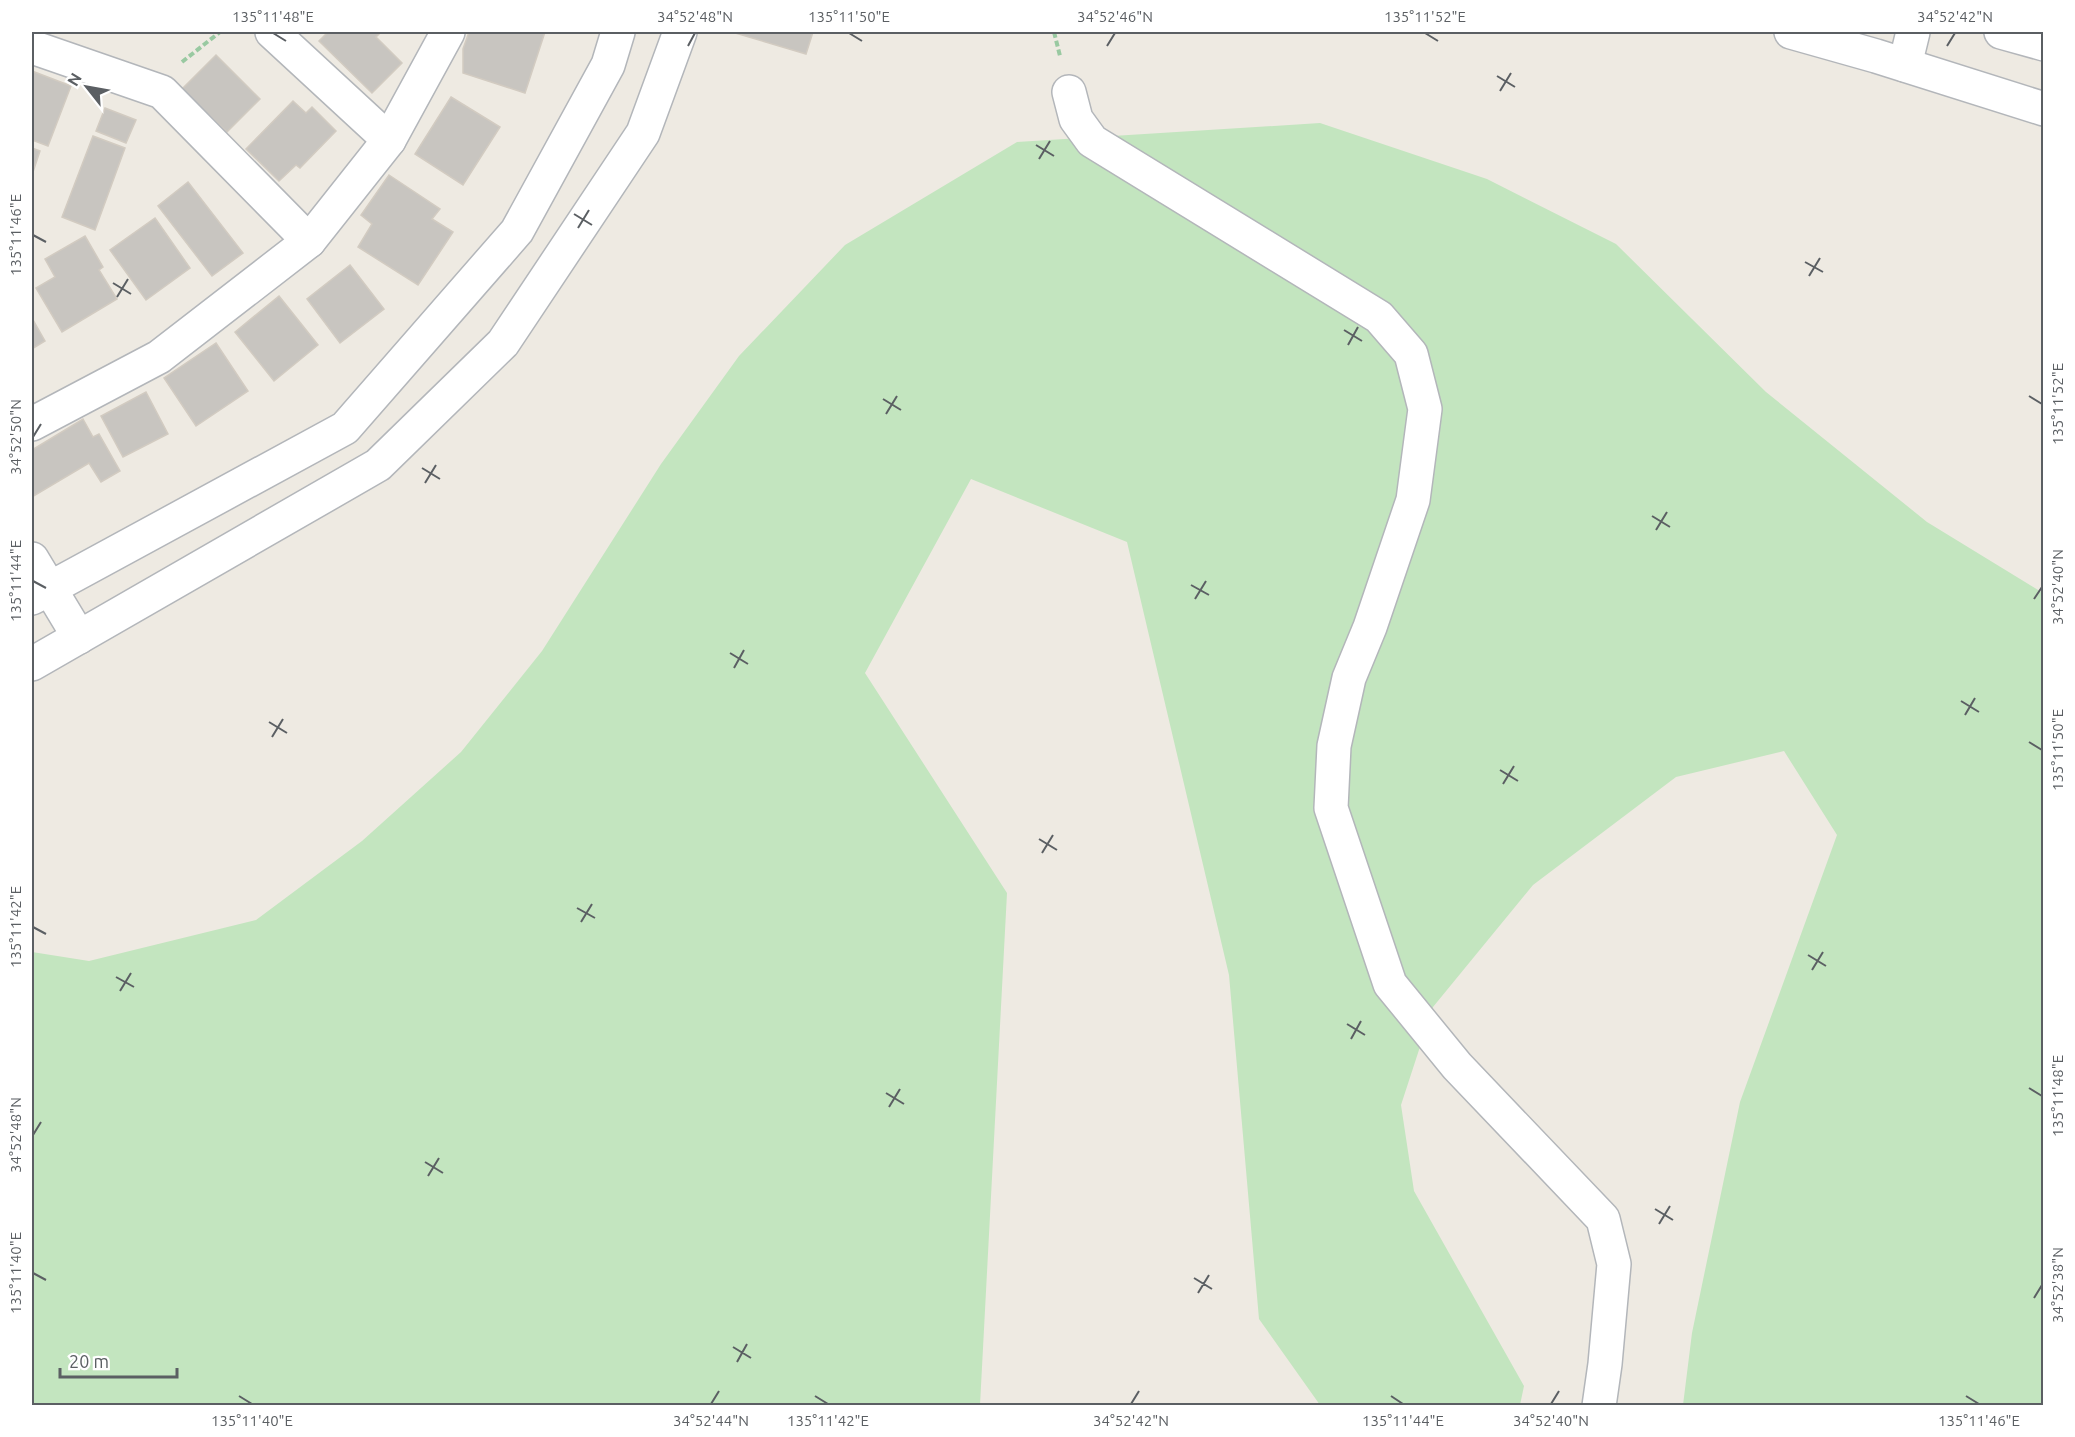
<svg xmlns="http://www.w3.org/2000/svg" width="2075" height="1437" font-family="Ubuntu,sans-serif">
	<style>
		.green { fill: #c3e5bf }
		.building { fill: #c8c5c0; stroke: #d2cbc1; stroke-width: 1.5 }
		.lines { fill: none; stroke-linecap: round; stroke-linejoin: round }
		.minor-casing { stroke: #b3b6ba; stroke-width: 36 }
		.path { stroke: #99c9a1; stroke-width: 4; stroke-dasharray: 6 3; stroke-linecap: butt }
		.minor { stroke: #fff; stroke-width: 33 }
		.ticks { fill: none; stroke: #5b5f63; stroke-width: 2 }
		.neatline { fill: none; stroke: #5b5f63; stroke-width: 2 }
		.ticks-label { font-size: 15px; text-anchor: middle; fill: #5b5f63 }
	</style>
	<rect width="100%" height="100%" fill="#eeeae2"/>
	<!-- green -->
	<path class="green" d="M1320,123L1487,179L1616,244L1766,392L1927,522L2043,593V1405H1683L1692,1333L1740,1102L1837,835L1784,751L1676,777L1533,885L1433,1007L1401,1105L1414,1191L1524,1386L1520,1405H1320L1259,1319L1229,975L1127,542L971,479L865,673L1007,893L980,1405H32V952L89,961L256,920L362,841L461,752L542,651L661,464L739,356L845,245L1017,142Z"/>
	<!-- building -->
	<g class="building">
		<path d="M326,32H381L376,37L402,63L372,93L319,41L327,33Z"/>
		<path d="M469,32H545L525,93L463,73V49Z"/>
		<path d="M732,32H813L806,54Z"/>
		<path d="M216,55L260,99L227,132L182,89Z"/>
		<path d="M32,71L71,86L48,146L32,140Z"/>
		<path d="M451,97L500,127L463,185L415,154Z"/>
		<path d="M293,101L306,113L312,107L336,131L300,168L296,165L279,181L246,149Z"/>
		<path d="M105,108L136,120L126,143L96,131Z"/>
		<path d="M93,136L125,148L95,230L62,217Z"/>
		<path d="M32,148L40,151L32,175Z"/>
		<path d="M389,175L440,209L432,219L453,232L418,285L358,247L372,224L361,215Z"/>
		<path d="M188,182L243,253L212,276L158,206Z"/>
		<path d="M155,218L190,268L146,300L110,250Z"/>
		<path d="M85,236L103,267L99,270L117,299L62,332L36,288L55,277L45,259Z"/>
		<path d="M350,265L384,309L340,343L307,299Z"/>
		<path d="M279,296L318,345L274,381L235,332Z"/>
		<path d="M32,318L45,341L32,349Z"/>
		<path d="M216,343L248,391L196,426L164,378Z"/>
		<path d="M146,392L168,434L123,457L101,416Z"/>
		<path d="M83,419L93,437L99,434L120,471L101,482L89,463L32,497V450Z"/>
	</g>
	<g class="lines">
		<!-- minor casing -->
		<g class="minor-casing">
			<g id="minor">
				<path d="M272,32L389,140"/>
				<path d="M1791,32L1876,56L2044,109"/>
				<path d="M2001,32L2044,44"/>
				<path d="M32,47L162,92L309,241"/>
				<path d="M1905,65L1913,32"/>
				<path d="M1069,92L1076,119L1092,141L1379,317L1411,354L1425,409L1413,500L1370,627L1349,678L1334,746L1331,808L1390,984L1457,1066L1603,1219L1614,1264L1605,1364L1599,1406"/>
				<path d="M32,424L159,357L309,241L389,140L448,32"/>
				<path d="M32,559L79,637"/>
				<path d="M32,598L345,428L517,231L608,65L618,32"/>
				<path d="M32,664L378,465L503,343L643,133L680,32"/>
			</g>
		</g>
		<!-- path -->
		<g class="path">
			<path d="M1054,32L1060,56"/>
			<path d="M182,62L220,32"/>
		</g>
		<!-- minor -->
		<use href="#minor" class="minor"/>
	</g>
	<!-- ticks -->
	<path class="ticks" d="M273,33L286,41M849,33L862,41M1425,33L1438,41M688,46L695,33M1107,46L1115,33M1947,46L1955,33M1497,76L1515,87M1500,91L1511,73M1036,145L1054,156M1039,159L1050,141M574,214L592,225M578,228L589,210M33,235L46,242M1805,262L1823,272M1809,276L1820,258M113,283L131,294M117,297L128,279M1344,330L1362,341M1348,345L1358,327M2029,396L2042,404M883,399L901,410M886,414L897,396M33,437L41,424M422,468L440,479M425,483L436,465M1652,516L1670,527M1656,530L1667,512M33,581L46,588M1191,585L1209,595M1195,599L1206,581M2034,599L2042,587M730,653L748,664M734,668L744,650M1961,701L1979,712M1965,715L1975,698M269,722L287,733M272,737L283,719M2029,742L2042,750M1500,770L1518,781M1503,784L1514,766M1039,839L1057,850M1042,853L1053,835M577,908L595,918M581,922L592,904M33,927L46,934M1808,955L1826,966M1812,970L1823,952M116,977L134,987M120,991L131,973M1347,1024L1365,1035M1351,1039L1361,1021M2029,1088L2042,1096M886,1093L904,1104M889,1107L900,1089M33,1135L41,1122M425,1162L443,1173M428,1176L439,1158M1655,1209L1673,1220M1659,1224L1670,1206M33,1273L46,1280M1194,1278L1212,1289M1198,1293L1209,1275M2034,1298L2042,1285M733,1347L751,1358M737,1362L747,1344M239,1396L252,1404M815,1396L828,1404M1391,1396L1403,1404M1966,1396L1979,1404M711,1404L719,1391M1131,1404L1139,1391M1551,1404L1559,1391"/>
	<!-- border -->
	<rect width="2075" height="1437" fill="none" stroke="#ffffff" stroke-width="66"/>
	<!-- north arrow -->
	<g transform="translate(87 87) rotate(301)" stroke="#ffffff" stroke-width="4.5" paint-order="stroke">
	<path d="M0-4.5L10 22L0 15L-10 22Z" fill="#5b5f63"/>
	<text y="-9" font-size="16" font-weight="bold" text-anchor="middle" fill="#5b5f63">N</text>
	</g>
	<!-- scale -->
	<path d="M60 1368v9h117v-9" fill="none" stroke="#5b5f63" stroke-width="3"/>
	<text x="69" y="1368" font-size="18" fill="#5b5f63" stroke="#ffffff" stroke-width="4.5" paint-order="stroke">20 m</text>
	<rect x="33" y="33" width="2009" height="1371" class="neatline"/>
	<g class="ticks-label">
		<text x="273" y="22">135°11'48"E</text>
		<text x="695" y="22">34°52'48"N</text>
		<text x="849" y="22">135°11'50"E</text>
		<text x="1115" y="22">34°52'46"N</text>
		<text x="1425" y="22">135°11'52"E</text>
		<text x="1955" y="22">34°52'42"N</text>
		<text transform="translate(16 235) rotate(-90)" y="5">135°11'46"E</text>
		<text transform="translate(2058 404) rotate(-90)" y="5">135°11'52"E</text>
		<text transform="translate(16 437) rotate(-90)" y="5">34°52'50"N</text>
		<text transform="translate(16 581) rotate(-90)" y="5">135°11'44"E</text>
		<text transform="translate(2058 587) rotate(-90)" y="5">34°52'40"N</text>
		<text transform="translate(2058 750) rotate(-90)" y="5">135°11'50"E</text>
		<text transform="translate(16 927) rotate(-90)" y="5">135°11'42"E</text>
		<text transform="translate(2058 1096) rotate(-90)" y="5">135°11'48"E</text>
		<text transform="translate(16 1135) rotate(-90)" y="5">34°52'48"N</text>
		<text transform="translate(16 1273) rotate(-90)" y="5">135°11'40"E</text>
		<text transform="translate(2058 1285) rotate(-90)" y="5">34°52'38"N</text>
		<text x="252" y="1426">135°11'40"E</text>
		<text x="711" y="1426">34°52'44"N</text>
		<text x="828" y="1426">135°11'42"E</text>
		<text x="1131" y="1426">34°52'42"N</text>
		<text x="1403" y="1426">135°11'44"E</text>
		<text x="1551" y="1426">34°52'40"N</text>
		<text x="1979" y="1426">135°11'46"E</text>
	</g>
</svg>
